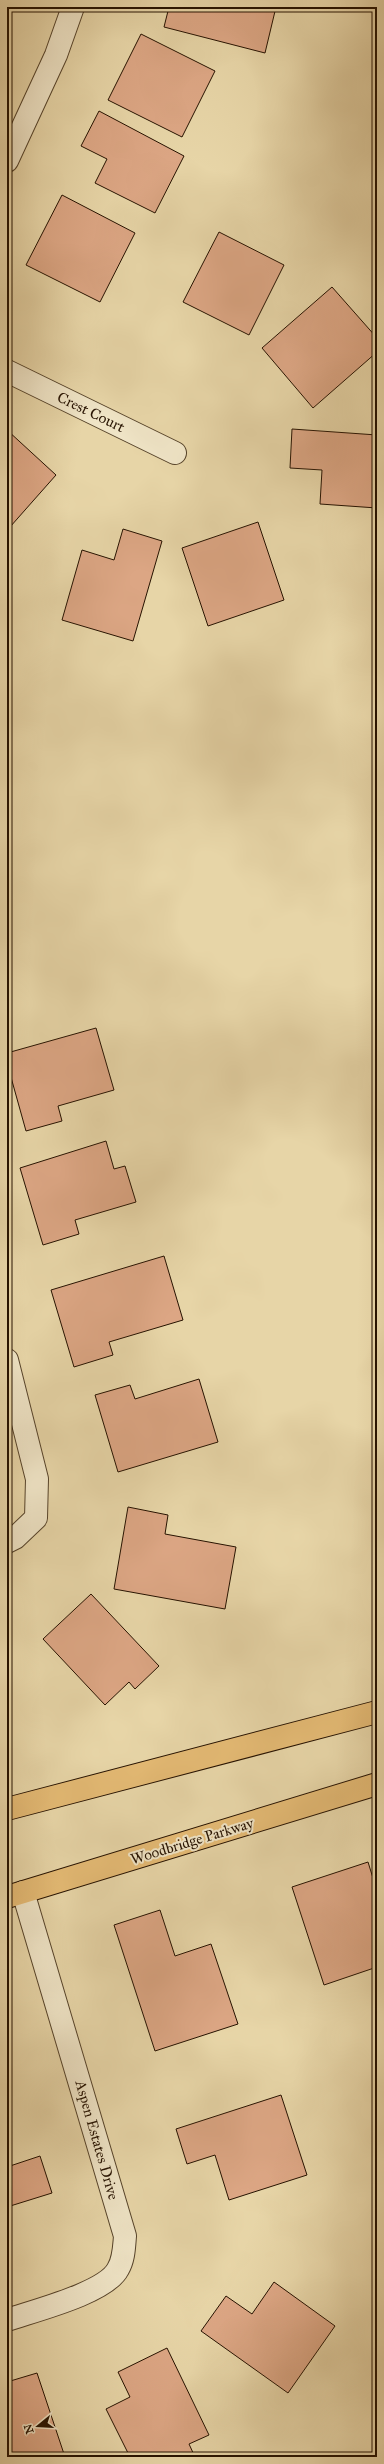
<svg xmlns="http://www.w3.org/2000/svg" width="384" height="2464" font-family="'IM FELL Great Primer',serif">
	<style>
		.building { fill: #dca684; stroke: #261200 }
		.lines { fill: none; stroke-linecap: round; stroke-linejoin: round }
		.minor-casing { stroke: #56432a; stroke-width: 24 }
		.major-casing { stroke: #261200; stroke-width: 24 }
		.minor { stroke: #efe4c6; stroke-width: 22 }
		.major { stroke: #e4ba74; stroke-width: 22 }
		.labels { text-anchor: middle; stroke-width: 4; stroke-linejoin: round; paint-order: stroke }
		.street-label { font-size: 15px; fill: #261200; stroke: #efe4c6 }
	</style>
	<rect width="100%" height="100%" fill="#e7d5a7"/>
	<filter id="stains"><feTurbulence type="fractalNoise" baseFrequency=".005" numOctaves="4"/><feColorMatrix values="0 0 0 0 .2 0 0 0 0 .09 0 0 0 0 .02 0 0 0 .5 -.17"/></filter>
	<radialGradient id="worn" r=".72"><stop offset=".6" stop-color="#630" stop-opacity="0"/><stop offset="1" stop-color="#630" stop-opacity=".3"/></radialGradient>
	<!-- building -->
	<g class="building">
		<path d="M169,7H276L265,53L164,27Z"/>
		<path d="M141,34L215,71L182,137L108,100Z"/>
		<path d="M99,111L184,156L155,213L95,183L107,159L81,146Z"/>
		<path d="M62,195L135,233L100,302L26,265Z"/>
		<path d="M219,232L284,265L249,335L183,302Z"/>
		<path d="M332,287L377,338V352L313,408L262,348Z"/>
		<path d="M292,429L377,435V508L320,504L322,470L290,468Z"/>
		<path d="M7,430L56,475L10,527L7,525Z"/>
		<path d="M258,522L284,600L208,626L182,548Z"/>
		<path d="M123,529L162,541L133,641L62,620L82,550L114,560Z"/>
		<path d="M96,1028L114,1090L58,1106L62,1121L26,1131L7,1063V1053Z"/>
		<path d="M106,1141L114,1169L125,1166L136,1202L75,1220L79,1234L43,1245L20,1168Z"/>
		<path d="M164,1256L183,1320L109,1342L113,1355L74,1367L51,1290Z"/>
		<path d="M199,1379L218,1442L118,1472L95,1395L130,1385L135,1399Z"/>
		<path d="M128,1507L168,1515L165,1534L236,1547L225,1609L114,1589Z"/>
		<path d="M91,1594L159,1666L135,1689L129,1682L105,1705L43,1639Z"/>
		<path d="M368,1862L377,1891V1967L324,1985L292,1887Z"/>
		<path d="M160,1910L175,1956L211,1944L238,2024L155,2051L114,1925Z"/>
		<path d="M281,2095L307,2175L229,2200L215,2155L187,2164L176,2129Z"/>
		<path d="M40,2156L52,2193L7,2207V2167Z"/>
		<path d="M274,2282L335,2326L288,2393L201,2331L226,2296L252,2314Z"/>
		<path d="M167,2348L209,2435L189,2444L195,2457H130L106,2409L130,2397L118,2372Z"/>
		<path d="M37,2373L65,2457H7V2382Z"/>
	</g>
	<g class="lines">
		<!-- minor casing -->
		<g class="minor-casing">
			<g id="minor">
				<path d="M7,161L56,55L73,7"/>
				<path d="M7,371L175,453"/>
				<path d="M7,1360L37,1479L36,1518L15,1538L7,1542"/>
				<path d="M7,2320C33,2311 106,2293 118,2269C124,2259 124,2247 125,2236L23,1892"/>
			</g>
		</g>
		<!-- major casing -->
		<g class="major-casing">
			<g id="major">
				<path d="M7,1809L377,1712"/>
				<path d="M7,1897L377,1784"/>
			</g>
		</g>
		<!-- minor -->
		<use href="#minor" class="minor"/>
		<!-- major -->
		<use href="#major" class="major"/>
	</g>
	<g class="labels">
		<!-- street labels -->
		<g class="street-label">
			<text transform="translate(91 412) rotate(26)" y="5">Crest Court</text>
			<text transform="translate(192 1841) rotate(-17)" y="5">Woodbridge Parkway</text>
			<text transform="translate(97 2140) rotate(74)" y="5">Aspen Estates Drive</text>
		</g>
	</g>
	<!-- margin -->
	<rect width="384" height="2464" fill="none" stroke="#e7d5a7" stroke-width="24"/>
	<rect x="8" y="8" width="368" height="2448" fill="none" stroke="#261200" stroke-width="2"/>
	<rect x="12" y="12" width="360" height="2440" fill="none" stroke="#261200"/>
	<!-- north arrow -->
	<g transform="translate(38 2426) rotate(252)" stroke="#efe4c6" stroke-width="3" paint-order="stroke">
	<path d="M0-3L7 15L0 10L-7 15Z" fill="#261200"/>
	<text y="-6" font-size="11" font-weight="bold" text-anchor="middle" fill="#261200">N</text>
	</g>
	<rect width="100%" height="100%" filter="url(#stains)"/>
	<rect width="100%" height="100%" fill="url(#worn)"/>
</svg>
